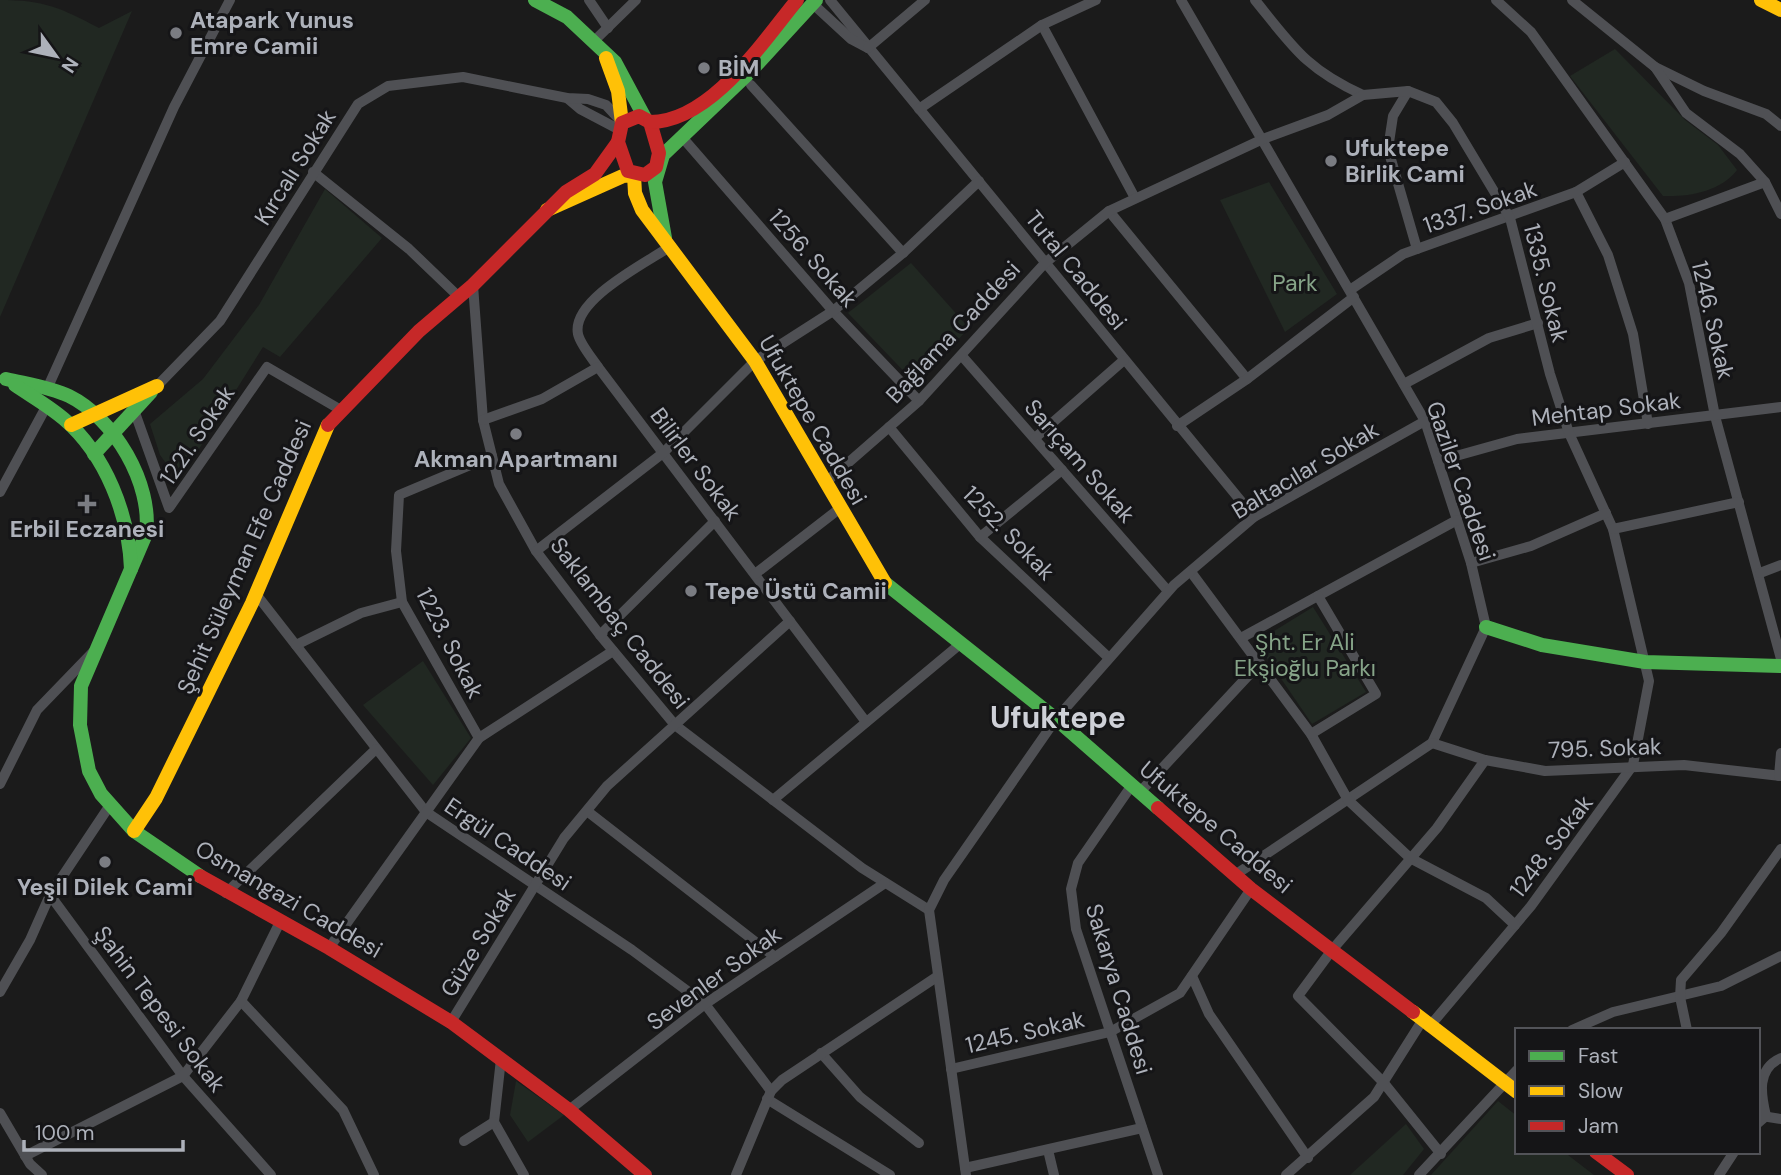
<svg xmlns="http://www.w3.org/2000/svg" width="1781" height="1175" font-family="'DM Sans',sans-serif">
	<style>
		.green { fill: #212822 }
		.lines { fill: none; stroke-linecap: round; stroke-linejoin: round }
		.street { stroke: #4f5054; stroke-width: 10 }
		.fast { stroke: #4caf50; stroke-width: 14 }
		.slow { stroke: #ffc107; stroke-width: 14 }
		.jam { stroke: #c62828; stroke-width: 14 }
		.poi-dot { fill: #7a7c82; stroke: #151517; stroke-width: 2.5 }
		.labels { text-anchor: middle; stroke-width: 6; stroke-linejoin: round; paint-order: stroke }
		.poi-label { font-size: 23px; font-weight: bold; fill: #adb1ba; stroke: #151517; text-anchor: start }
		.street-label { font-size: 23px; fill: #adb1ba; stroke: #151517 }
		.park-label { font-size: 23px; fill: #86a488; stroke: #151517 }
		.district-label { font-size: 30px; font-weight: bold; fill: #ced0d7; stroke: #151517 }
	</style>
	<rect width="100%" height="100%" fill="#1b1b1b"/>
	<!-- green -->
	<g class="green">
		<path d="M0,0C44,0 61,8 99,28L132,11L0,317Z"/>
		<path d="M1615,49L1685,120L1718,145L1737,170C1720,192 1688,197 1663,196L1570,76Z"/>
		<path d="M1269,182L1337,294L1285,332L1220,200Z"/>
		<path d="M325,189L382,238L280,357L263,347L179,481L160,455L150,424L203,379L259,305Z"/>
		<path d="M911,263L969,328L916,384L848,313Z"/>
		<path d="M1313,607L1366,692L1312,724L1256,642Z"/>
		<path d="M423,661L471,738L433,785L363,705Z"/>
		<path d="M516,1081L564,1115L528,1142L510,1115Z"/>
		<path d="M1498,1101L1517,1116V1152H1564L1594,1175H1431Z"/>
		<path d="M1406,1124L1424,1149L1403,1175H1350Z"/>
	</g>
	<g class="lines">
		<!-- street -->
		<g class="street">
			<path d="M589,0L608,28"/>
			<path d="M830,0L1254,517"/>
			<path d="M1181,0L1425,421L1471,563L1486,627L1432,743L1235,875"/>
			<path d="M1255,0C1293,47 1306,69 1363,95"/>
			<path d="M1496,0L1531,32L1665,219L1689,283L1715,416L1781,659"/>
			<path d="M1572,0L1655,67L1704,91L1766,114L1781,126"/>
			<path d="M813,4L851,39L868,48"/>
			<path d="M1042,25L1135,198"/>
			<path d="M594,41L636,0"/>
			<path d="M868,48L925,0"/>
			<path d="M1655,67L1686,113L1740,154L1765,182L1781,214"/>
			<path d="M751,85L903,253"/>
			<path d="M1408,91L1393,116L1388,149L1417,249"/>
			<path d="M567,98L580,109L618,129"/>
			<path d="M919,109L1042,25L1096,0"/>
			<path d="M682,137L833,311L919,401"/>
			<path d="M313,172L409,249L459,297"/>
			<path d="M1576,192L1608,255L1633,334L1648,424"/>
			<path d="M1109,211L1247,379"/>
			<path d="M1665,219L1765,182"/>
			<path d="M671,246C646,263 571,300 578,334C580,344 592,358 598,367L866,722"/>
			<path d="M473,285L483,420L499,484L536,551L600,635L675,725L862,868L929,910"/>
			<path d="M1350,290L1403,254L1576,192L1625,162"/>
			<path d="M962,356L1168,591"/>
			<path d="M1404,384L1489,338L1538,323"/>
			<path d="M157,386L220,321L358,104L388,86L463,77L567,98L588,99L606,105L620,120"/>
			<path d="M47,389L174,107L230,0"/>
			<path d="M134,410L169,508L267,367L341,410"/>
			<path d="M483,420L542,399L598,367"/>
			<path d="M1177,426L1247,379L1354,297"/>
			<path d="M889,427L980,537L1109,658"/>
			<path d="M1035,438L1124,360"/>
			<path d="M1438,461L1517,439L1781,407"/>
			<path d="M825,483L919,401L1045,263L1109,211L1263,139L1328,115L1363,95L1408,91L1436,102L1453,123L1510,218L1550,374L1569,433L1613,529L1649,681L1633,765L1531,906L1429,1027"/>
			<path d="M0,492L46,407"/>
			<path d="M1613,529L1739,502"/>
			<path d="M980,537L1062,470"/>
			<path d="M536,551L663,453L755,361L833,311L903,253L979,181"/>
			<path d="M1471,563L1531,546L1606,513"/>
			<path d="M1191,572L1311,734L1348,800L1410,858L1486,898L1515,925"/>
			<path d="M1760,573L1781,565"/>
			<path d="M755,574L839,509"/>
			<path d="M256,594L426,812L632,950L705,1004L771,1091"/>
			<path d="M600,635L715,521"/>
			<path d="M1241,638L1457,520"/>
			<path d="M296,645L361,613L402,602"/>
			<path d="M1311,734L1376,694L1318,596"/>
			<path d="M479,738L402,602L396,551L399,495L492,456"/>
			<path d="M1432,743L1485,760L1545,771L1684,765L1781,776"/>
			<path d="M1779,776L1781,753"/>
			<path d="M0,784L37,710L93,652"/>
			<path d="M1132,785L1078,863L1071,889L1076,929L1158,1175"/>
			<path d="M1140,792L1260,663"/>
			<path d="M773,800L959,645"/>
			<path d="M587,811L775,957"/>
			<path d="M226,893L376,749"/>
			<path d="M50,895L183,1076L271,1175"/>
			<path d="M329,948L479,738L613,651"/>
			<path d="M1192,976L1209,1014L1308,1158"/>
			<path d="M0,992L30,940L50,895L110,805"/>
			<path d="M241,1001L343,1110L374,1175"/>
			<path d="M451,1022L564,838L607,786L790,621"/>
			<path d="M1572,1030L1613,1012L1721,986L1781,956"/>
			<path d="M1687,1030L1680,997L1681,980L1721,933L1781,849"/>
			<path d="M821,1053L860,1097L919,1143"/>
			<path d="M501,1059L494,1122L524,1175"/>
			<path d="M951,1069L1110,1032L1180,993L1251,889"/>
			<path d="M767,1099L890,1175"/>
			<path d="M569,1110L705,1004L885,883"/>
			<path d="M0,1113L30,1164L42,1175"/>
			<path d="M1762,1116L1781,1119"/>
			<path d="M1758,1123L1766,1116C1761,1095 1756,1069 1781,1058"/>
			<path d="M464,1141L494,1122"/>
			<path d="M1048,1150L1054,1175"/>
			<path d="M1441,1154L1383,1082L1298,996L1332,950L1437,828L1485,760"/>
			<path d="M25,1156L183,1076L241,1001L280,922"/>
			<path d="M965,1168L1142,1128"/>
			<path d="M736,1175L771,1091L782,1080L938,976"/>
			<path d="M966,1175L929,910L944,880L1056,719L1174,585L1254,517L1425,421"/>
			<path d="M1286,1175L1374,1097L1422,1021"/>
			<path d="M1419,1175L1517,1070"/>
			<path d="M1719,1175L1734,1152"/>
		</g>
		<!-- fast -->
		<g class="fast">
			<path d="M535,0L567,17L615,62L645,118"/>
			<path d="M665,238L655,182L663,155L750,72L816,0"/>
			<path d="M6,379C27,384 50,387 69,396C114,418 153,484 146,534L81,686L80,725L89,771L101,794L134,831L200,876"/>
			<path d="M15,385C31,396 49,406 64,419C106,455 129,515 131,569"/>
			<path d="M94,454L151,392"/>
			<path d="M885,583L1056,719L1158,808"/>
			<path d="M1486,627L1542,645L1645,662L1781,666"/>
		</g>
		<!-- slow -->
		<g class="slow">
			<path d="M1761,0L1781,10"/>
			<path d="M606,58L618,91L622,123"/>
			<path d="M547,210L623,176L634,175L635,193L642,210L755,361L885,583"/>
			<path d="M71,425L157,386"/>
			<path d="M134,831L156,798L252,603L328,425"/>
			<path d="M1413,1012L1517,1092"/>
		</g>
		<!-- jam -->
		<g class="jam">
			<path d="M639,116L650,122L659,153L656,167L645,175L628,171L618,142L622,123Z"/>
			<path d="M650,122C710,122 762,43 797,0"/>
			<path d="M328,425L419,331L473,285L566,192L595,174L618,142"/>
			<path d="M1158,808L1251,889L1413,1012"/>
			<path d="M200,876L329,948L451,1022L569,1110L645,1175"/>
			<path d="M1596,1152L1627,1175"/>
		</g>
	</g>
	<!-- markers -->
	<g class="poi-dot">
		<circle cx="176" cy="33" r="7"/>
		<circle cx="704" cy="68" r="7"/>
		<circle cx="1331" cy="161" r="7"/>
		<circle cx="516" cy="434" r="7"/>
		<path d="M83.5 493.5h7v7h7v7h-7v7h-7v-7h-7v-7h7z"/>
		<circle cx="691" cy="591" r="7"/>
		<circle cx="105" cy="862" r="7"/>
	</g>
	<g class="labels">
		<!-- poi labels -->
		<g class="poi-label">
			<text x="190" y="28">Atapark Yunus<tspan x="190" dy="26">Emre Camii</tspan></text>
			<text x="718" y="76">BİM</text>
			<text x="1345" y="156">Ufuktepe<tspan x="1345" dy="26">Birlik Cami</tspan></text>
			<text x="516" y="467" text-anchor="middle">Akman Apartmanı</text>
			<text x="87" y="537" text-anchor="middle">Erbil Eczanesi</text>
			<text x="705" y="599">Tepe Üstü Camii</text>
			<text x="105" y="895" text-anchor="middle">Yeşil Dilek Cami</text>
		</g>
		<!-- street labels -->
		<g class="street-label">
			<text transform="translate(295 167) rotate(-58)" y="8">Kırcalı Sokak</text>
			<text transform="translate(1480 207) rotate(-19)" y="8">1337. Sokak</text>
			<text transform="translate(813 258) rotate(49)" y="8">1256. Sokak</text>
			<text transform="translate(1076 270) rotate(51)" y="8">Tutal Caddesi</text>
			<text transform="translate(1546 283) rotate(76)" y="8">1335. Sokak</text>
			<text transform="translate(1713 320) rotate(77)" y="8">1246. Sokak</text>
			<text transform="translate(953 332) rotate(-47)" y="8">Bağlama Caddesi</text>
			<text transform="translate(1606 409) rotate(-7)" y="8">Mehtap Sokak</text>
			<text transform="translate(813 420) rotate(60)" y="8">Ufuktepe Caddesi</text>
			<text transform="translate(197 435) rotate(-56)" y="8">1221. Sokak</text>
			<text transform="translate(1080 461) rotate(49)" y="8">Sarıçam Sokak</text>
			<text transform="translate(696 464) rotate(53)" y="8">Bilirler Sokak</text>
			<text transform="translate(1305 470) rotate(-31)" y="8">Baltacılar Sokak</text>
			<text transform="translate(1461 481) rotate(71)" y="8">Gaziler Caddesi</text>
			<text transform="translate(1009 533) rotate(46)" y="8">1252. Sokak</text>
			<text transform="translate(244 557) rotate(-66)" y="8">Şehit Süleyman Efe Caddesi</text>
			<text transform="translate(620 623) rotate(52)" y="8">Saklambaç Caddesi</text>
			<text transform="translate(450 643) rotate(63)" y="8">1223. Sokak</text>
			<text transform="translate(1605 748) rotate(-2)" y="8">795. Sokak</text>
			<text transform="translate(1216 827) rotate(40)" y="8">Ufuktepe Caddesi</text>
			<text transform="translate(508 844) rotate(34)" y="8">Ergül Caddesi</text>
			<text transform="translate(1551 846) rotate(-53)" y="8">1248. Sokak</text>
			<text transform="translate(289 899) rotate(30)" y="8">Osmangazi Caddesi</text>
			<text transform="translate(478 942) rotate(-59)" y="8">Güze Sokak</text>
			<text transform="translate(714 978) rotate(-36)" y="8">Sevenler Sokak</text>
			<text transform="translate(1119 989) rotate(73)" y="8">Sakarya Caddesi</text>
			<text transform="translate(160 1009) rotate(53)" y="8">Şahin Tepesi Sokak</text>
			<text transform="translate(1025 1032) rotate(-13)" y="8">1245. Sokak</text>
		</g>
		<!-- park labels -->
		<g class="park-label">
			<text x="1295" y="291">Park</text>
			<text x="1305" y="650">Şht. Er Ali<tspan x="1305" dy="26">Ekşioğlu Parkı</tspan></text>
		</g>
		<!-- district labels -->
		<g class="district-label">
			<text x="1058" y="728">Ufuktepe</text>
		</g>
	</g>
	<!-- legend -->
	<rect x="1515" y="1028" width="245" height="126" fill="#151517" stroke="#525358" stroke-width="2"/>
	<rect x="1529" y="1051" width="35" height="10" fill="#4caf50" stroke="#525358" stroke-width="2"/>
	<text x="1578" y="1063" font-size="21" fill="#adb1ba">Fast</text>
	<rect x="1529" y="1086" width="35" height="10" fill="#ffc107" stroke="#525358" stroke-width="2"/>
	<text x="1578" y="1098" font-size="21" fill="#adb1ba">Slow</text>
	<rect x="1529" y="1121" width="35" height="10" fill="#c62828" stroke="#525358" stroke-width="2"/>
	<text x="1578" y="1133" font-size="21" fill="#adb1ba">Jam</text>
	<!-- north arrow -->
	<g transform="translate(56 56) rotate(123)" stroke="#151517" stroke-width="5" paint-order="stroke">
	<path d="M0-5L12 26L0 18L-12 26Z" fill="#adb1ba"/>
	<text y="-10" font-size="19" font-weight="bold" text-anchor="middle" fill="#adb1ba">N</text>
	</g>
	<!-- scale -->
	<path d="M24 1140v10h159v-10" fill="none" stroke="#adb1ba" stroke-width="3.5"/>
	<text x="35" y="1140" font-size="21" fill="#adb1ba" stroke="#151517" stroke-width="5" paint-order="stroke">100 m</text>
</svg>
